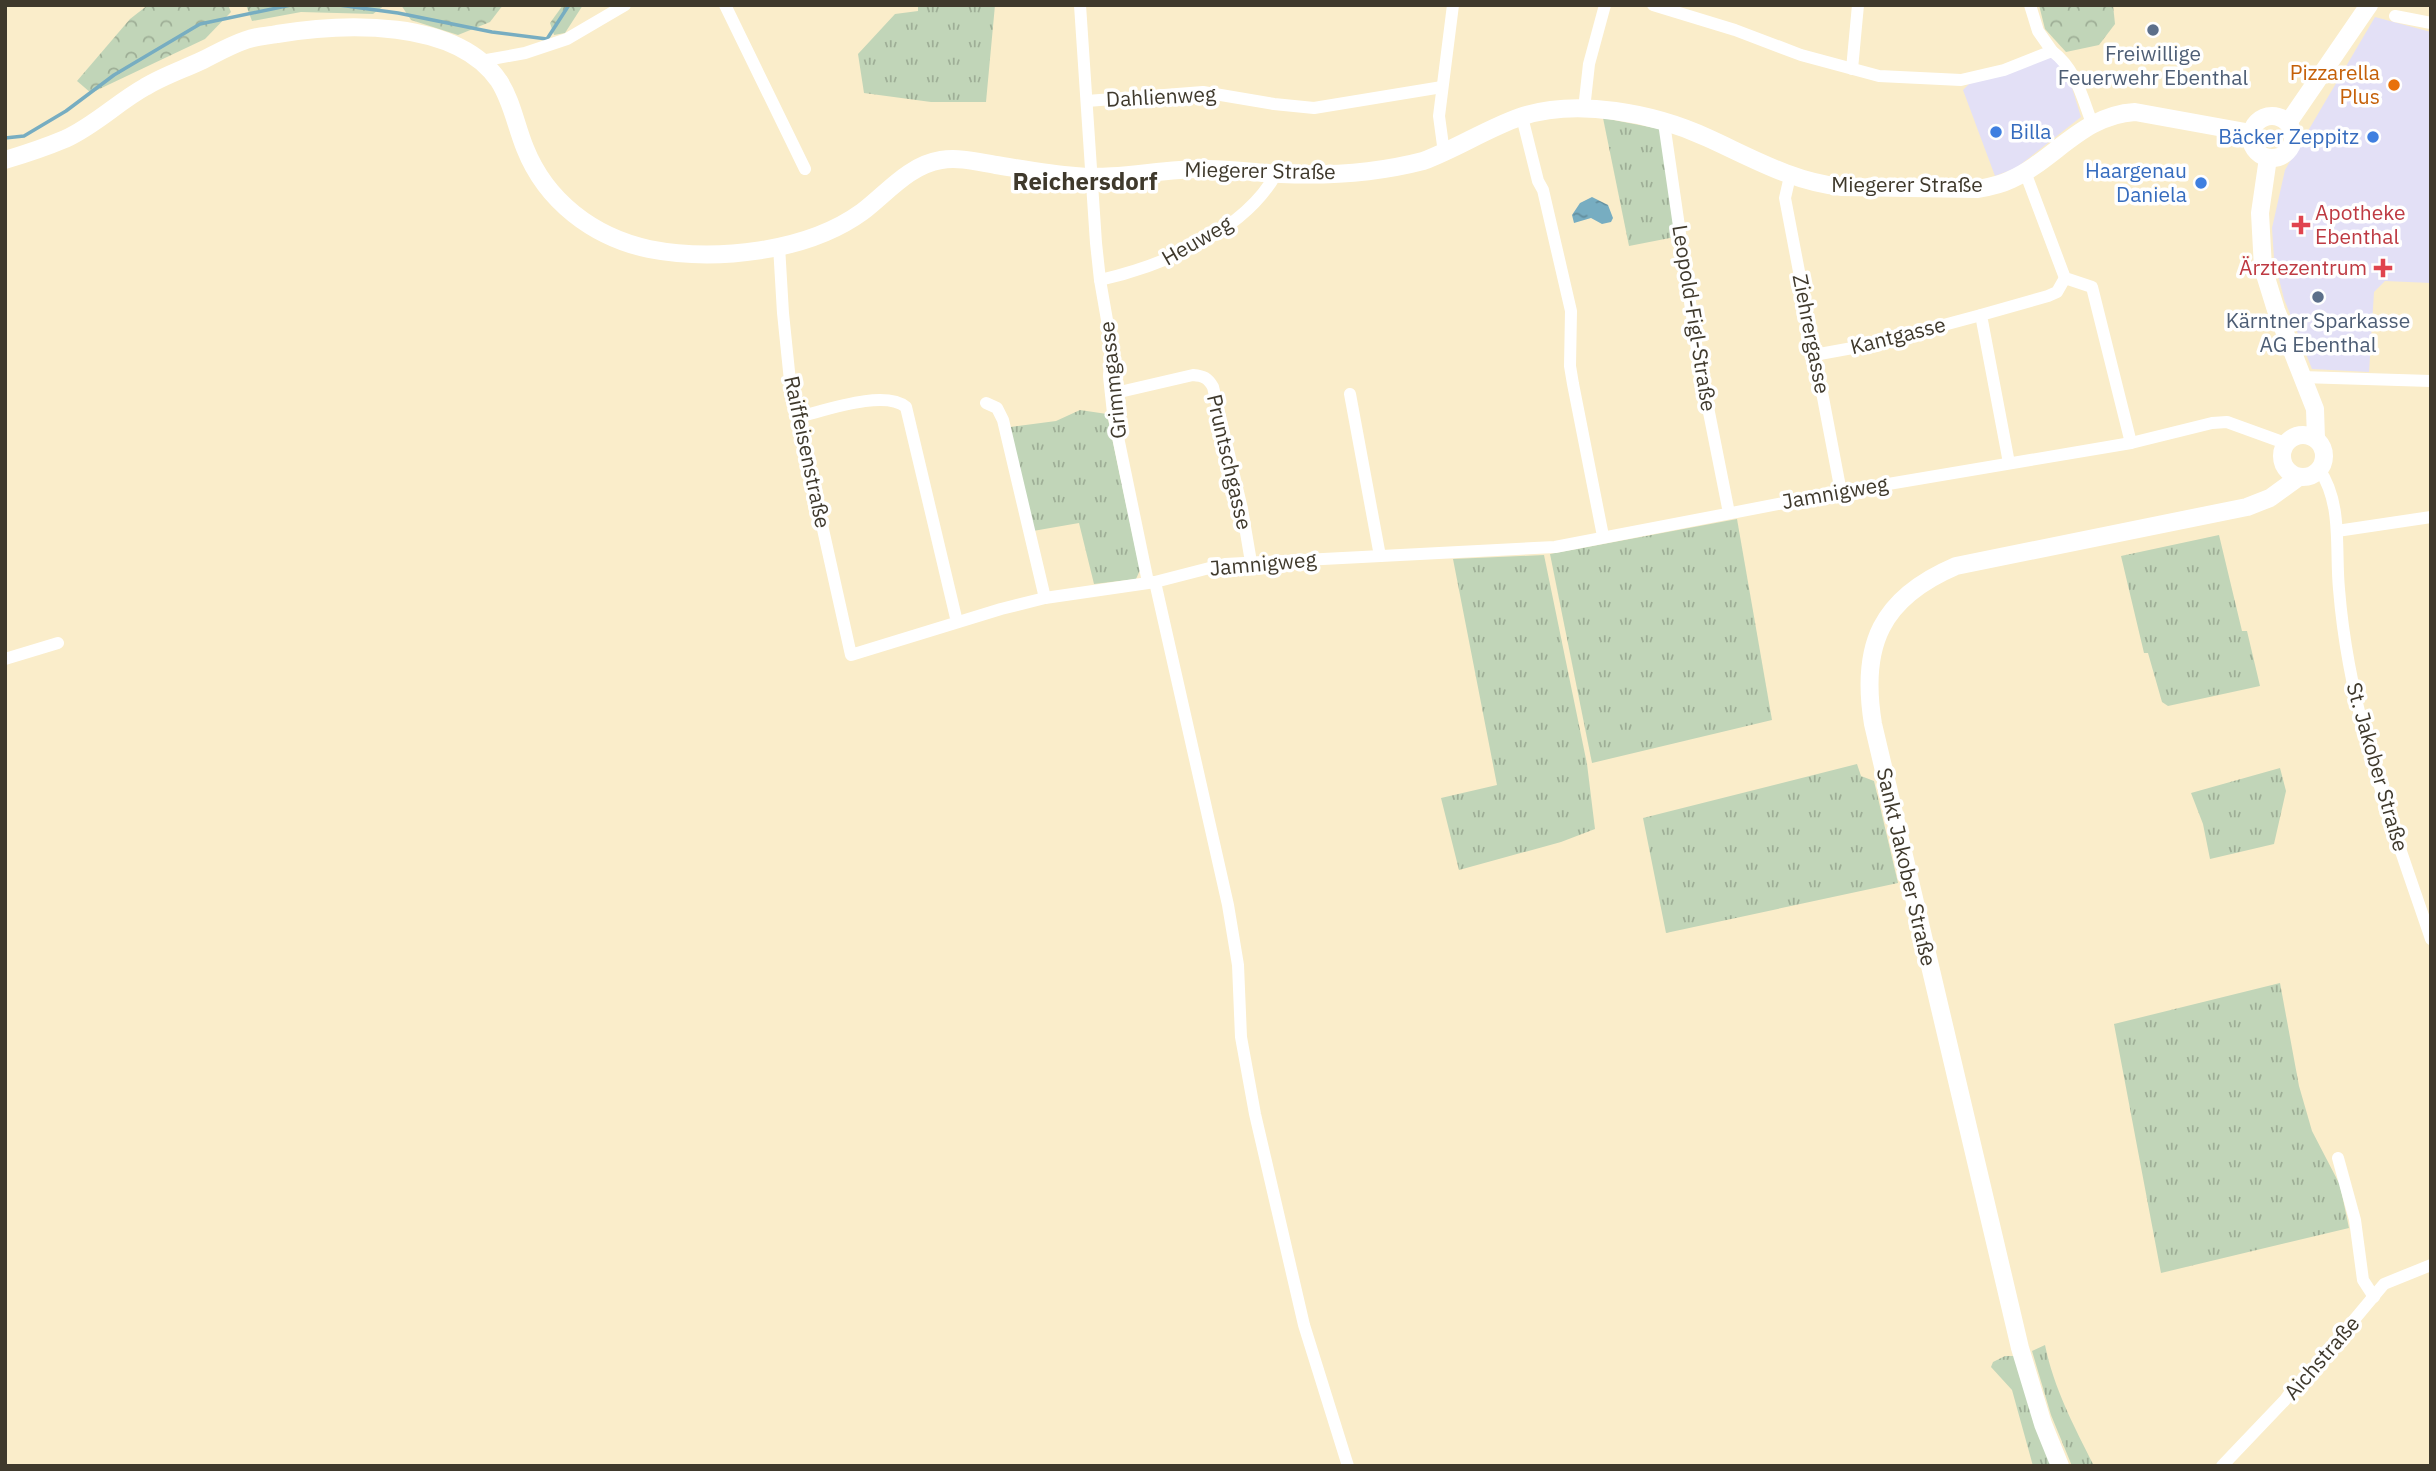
<svg xmlns="http://www.w3.org/2000/svg" width="2436" height="1471" font-family="'IBM Plex Sans',sans-serif">
	<style>
		.commercial { fill: #e3e0f6 }
		.grass { fill: url(#grass-tufts) }
		.forest { fill: url(#forest-crowns) }
		.water { fill: url(#water-ripples) }
		.lines { fill: none; stroke-linecap: round; stroke-linejoin: round }
		.stream { stroke: #77adc1; stroke-width: 3.5 }
		.street { stroke: #fff; stroke-width: 12 }
		.secondary { stroke: #fff; stroke-width: 18 }
		.service-dot { fill: #5c6f8a; stroke: #fff; stroke-width: 2.5 }
		.food-dot { fill: #e8710a; stroke: #fff; stroke-width: 2.5 }
		.shop-dot { fill: #3f7fe0; stroke: #fff; stroke-width: 2.5 }
		.health-dot { fill: #e0444e; stroke: #fff; stroke-width: 2.5 }
		.labels { text-anchor: middle; stroke-width: 7; stroke-linejoin: round; paint-order: stroke }
		.service-label { font-size: 21px; fill: #4e5e75; stroke: #fff }
		.food-label { font-size: 21px; fill: #c56008; stroke: #fff; text-anchor: end }
		.street-label { font-size: 21px; fill: #3f392c; stroke: #fff }
		.shop-label { font-size: 21px; fill: #366cbe; stroke: #fff; text-anchor: end }
		.health-label { font-size: 21px; fill: #be3a42; stroke: #fff; text-anchor: start }
		.quarter-label { font-size: 24px; font-weight: bold; fill: #3f392c; stroke: #fff }
	</style>
	<defs>
		<pattern id="grass-tufts" width="24" height="20" patternUnits="userSpaceOnUse" patternTransform="scale(1.75)"><rect width="24" height="20" fill="#c1d5b8"/><path d="M3 7l-1-3M5 7V3M7 7l1-3M15 17l-1-3M17 17v-4M19 17l1-3" fill="none" stroke="#9eae96"/></pattern>
		<pattern id="forest-crowns" width="20" height="18" patternUnits="userSpaceOnUse" patternTransform="scale(1.75)"><rect width="20" height="18" fill="#c1d5b8"/><path d="M2 6a3 3 0 1 1 6 0M12 15a3 3 0 1 1 6 0" fill="none" stroke="#9eae96"/></pattern>
		<pattern id="water-ripples" width="26" height="14" patternUnits="userSpaceOnUse" patternTransform="scale(1.75)"><rect width="26" height="14" fill="#77adc1"/><path d="M2 4q2-2 4 0t4 0M15 11q2-2 4 0t4 0" fill="none" stroke="#638e9d"/></pattern>
	</defs>
	<rect width="100%" height="100%" fill="#faedca"/>
	<!-- commercial -->
	<g class="commercial">
		<path d="M2375,17L2431,32V283L2385,281L2374,292L2369,372L2312,369L2284,299L2274,259L2272,228L2285,170Z"/>
		<path d="M2054,56L2069,78L2081,117L2016,168L1995,176L1963,90L1969,84Z"/>
	</g>
	<!-- grass -->
	<g class="grass">
		<path d="M918,5H995L986,102H931L864,93L858,54L895,14L918,11Z"/>
		<path d="M1603,118L1660,129L1675,237L1629,246Z"/>
		<path d="M1080,410L1107,414L1140,570L1136,579L1094,584L1079,523L1033,531L1010,427L1056,421Z"/>
		<path d="M1737,519L1772,720L1592,763L1550,554Z"/>
		<path d="M2219,535L2242,631H2247L2260,686L2168,706L2162,702L2148,653H2144L2121,556Z"/>
		<path d="M1544,555L1587,764L1595,829L1561,842L1459,870L1441,798L1497,785L1453,559Z"/>
		<path d="M1857,764L1861,776L1874,781L1898,883L1666,933L1643,818Z"/>
		<path d="M2280,768L2286,791L2274,844L2210,859L2203,824L2191,793Z"/>
		<path d="M2280,983L2299,1086L2312,1131L2340,1185L2349,1228L2161,1273L2114,1024Z"/>
		<path d="M2045,1345C2054,1389 2074,1426 2094,1466H2072L2051,1415L2032,1351Z"/>
		<path d="M2005,1356H2014L2053,1466H2033L2012,1390L1991,1367L1993,1362Z"/>
	</g>
	<!-- forest -->
	<g class="forest">
		<path d="M148,5H228L231,12L205,39L91,93L77,81L130,19Z"/>
		<path d="M246,5H385L373,14L301,12L252,21Z"/>
		<path d="M401,5H503L490,22L458,35L411,20Z"/>
		<path d="M563,5H583L565,33L554,35L550,23Z"/>
		<path d="M2039,5H2113L2115,24L2099,45L2066,52L2045,29Z"/>
	</g>
	<!-- water -->
	<path class="water" d="M1592,197L1608,205L1613,218L1611,222L1602,224L1591,218L1574,223L1572,215L1580,203Z"/>
	<g class="lines">
		<!-- stream -->
		<g class="stream">
			<path d="M339,5L398,13L492,32L547,39L569,5"/>
			<path d="M5,138L24,136L66,111L114,75L200,24L291,5"/>
		</g>
		<!-- street -->
		<g class="street">
			<path d="M725,5L805,169"/>
			<path d="M1080,5L1096,243L1100,280L1111,343L1109,376L1113,413L1148,582"/>
			<path d="M1653,5L1735,30L1801,55L1879,76L1961,80L2004,70L2052,51C2076,69 2082,97 2092,123"/>
			<path d="M2030,5L2038,31L2052,51"/>
			<path d="M2395,16L2431,23"/>
			<path d="M481,61L525,53L567,39L625,5"/>
			<path d="M1852,69L1858,5"/>
			<path d="M1087,101L1203,92L1274,104L1314,108L1442,87"/>
			<path d="M1584,109L1589,64L1605,5"/>
			<path d="M1522,117L1538,181L1543,190L1571,311L1570,366L1573,384L1603,536"/>
			<path d="M1664,123L1698,357L1729,513"/>
			<path d="M1444,153L1439,116L1453,5"/>
			<path d="M2025,172L2065,278L2092,287L2131,443"/>
			<path d="M1790,176L1785,198L1841,492"/>
			<path d="M779,246L783,313L790,381L851,655L1001,609L1045,598L1155,582L1225,564L1555,547L1841,492L2131,443L2212,423L2227,422L2285,443"/>
			<path d="M1100,280C1162,266 1244,232 1276,174"/>
			<path d="M1814,355L1869,345L1981,315"/>
			<path d="M2301,377L2431,381"/>
			<path d="M1111,394L1193,375C1204,376 1208,378 1213,387L1242,509L1251,562"/>
			<path d="M1350,394L1380,556"/>
			<path d="M986,403L997,408L1003,420L1045,598"/>
			<path d="M798,417C824,411 884,389 906,407L957,622"/>
			<path d="M2009,463L1981,315L2048,296L2057,292L2065,278"/>
			<path d="M2319,469C2343,504 2335,548 2339,589C2349,714 2391,821 2431,939"/>
			<path d="M2337,531L2431,517"/>
			<path d="M1155,582L1228,905L1238,965L1241,1037L1255,1114L1304,1325L1348,1466"/>
			<path d="M5,659L58,643"/>
			<path d="M2338,1158L2355,1220L2363,1280L2374,1297"/>
			<path d="M2222,1466L2285,1400L2292,1390L2313,1369L2384,1284L2431,1265"/>
		</g>
		<!-- secondary -->
		<g class="secondary">
			<circle cx="2272" cy="137" r="21"/>
			<path d="M2288,123L2369,5"/>
			<path d="M2268,158L2260,213L2263,268L2276,310L2315,409L2316,439"/>
			<path d="M5,160C25,154 46,147 65,139C94,126 118,102 145,87C163,76 184,69 203,60C217,53 231,45 246,40C256,36 267,36 277,34C343,23 456,18 499,81C512,101 516,126 525,148C546,201 593,237 649,249C715,262 807,252 862,212C887,193 909,165 941,160C959,157 978,162 996,165C1022,169 1049,174 1075,176C1117,180 1160,169 1202,169C1228,168 1254,173 1281,174C1328,176 1377,173 1423,161C1456,149 1486,129 1520,117C1577,98 1654,113 1708,138C1752,158 1793,182 1842,187L1978,189C1989,187 2000,185 2010,180C2055,160 2082,115 2135,112L2251,133"/>
			<circle cx="2303" cy="456" r="21"/>
			<path d="M2060,1466L2043,1424L2020,1348L1873,724C1860,645 1881,598 1956,566L2247,507L2270,498L2299,477"/>
		</g>
	</g>
	<!-- markers -->
	<g class="service-dot">
		<circle cx="2153" cy="30" r="7"/>
		<circle cx="2318" cy="297" r="7"/>
	</g>
	<circle class="food-dot" cx="2394" cy="85" r="7"/>
	<g class="shop-dot">
		<circle cx="1996" cy="132" r="7"/>
		<circle cx="2373" cy="137" r="7"/>
		<circle cx="2201" cy="183" r="7"/>
	</g>
	<g class="health-dot">
		<path d="M2297.5 214.5h7v7h7v7h-7v7h-7v-7h-7v-7h7z"/>
		<path d="M2379.5 257.5h7v7h7v7h-7v7h-7v-7h-7v-7h7z"/>
	</g>
	<g class="labels">
		<!-- service labels -->
		<g class="service-label">
			<text x="2153" y="61">Freiwillige<tspan x="2153" dy="24">Feuerwehr Ebenthal</tspan></text>
			<text x="2318" y="328">Kärntner Sparkasse<tspan x="2318" dy="24">AG Ebenthal</tspan></text>
		</g>
		<!-- food labels -->
		<g class="food-label">
			<text x="2380" y="80">Pizzarella<tspan x="2380" dy="24">Plus</tspan></text>
		</g>
		<!-- street labels -->
		<g class="street-label">
			<text transform="translate(1161 97) rotate(-3)" y="7">Dahlienweg</text>
			<text transform="translate(1260 171) rotate(1)" y="7">Miegerer Straße</text>
			<text x="1907" y="192">Miegerer Straße</text>
			<text transform="translate(1197 241) rotate(-30)" y="7">Heuweg</text>
			<text transform="translate(1694 318) rotate(81)" y="7">Leopold-Figl-Straße</text>
			<text transform="translate(1811 334) rotate(79)" y="7">Ziehrergasse</text>
			<text transform="translate(1898 336) rotate(-14)" y="7">Kantgasse</text>
			<text transform="translate(1113 380) rotate(-96)" y="7">Grimmgasse</text>
			<text transform="translate(807 452) rotate(78)" y="7">Raiffeisenstraße</text>
			<text transform="translate(1229 462) rotate(77)" y="7">Pruntschgasse</text>
			<text transform="translate(1835 493) rotate(-10)" y="7">Jamnigweg</text>
			<text transform="translate(1263 564) rotate(-5)" y="7">Jamnigweg</text>
			<text transform="translate(2377 767) rotate(74)" y="7">St. Jakober Straße</text>
			<text transform="translate(1906 867) rotate(77)" y="7">Sankt Jakober Straße</text>
			<text transform="translate(2322 1358) rotate(-49)" y="7">Aichstraße</text>
		</g>
		<!-- shop labels -->
		<g class="shop-label">
			<text x="2010" y="139" text-anchor="start">Billa</text>
			<text x="2359" y="144">Bäcker Zeppitz</text>
			<text x="2187" y="178">Haargenau<tspan x="2187" dy="24">Daniela</tspan></text>
		</g>
		<!-- health labels -->
		<g class="health-label">
			<text x="2315" y="220">Apotheke<tspan x="2315" dy="24">Ebenthal</tspan></text>
			<text x="2367" y="275" text-anchor="end">Ärztezentrum</text>
		</g>
		<!-- quarter labels -->
		<g class="quarter-label">
			<text x="1085" y="190">Reichersdorf</text>
		</g>
	</g>
	<!-- border -->
	<rect width="2436" height="1471" fill="none" stroke="#3f392c" stroke-width="14"/>
</svg>
